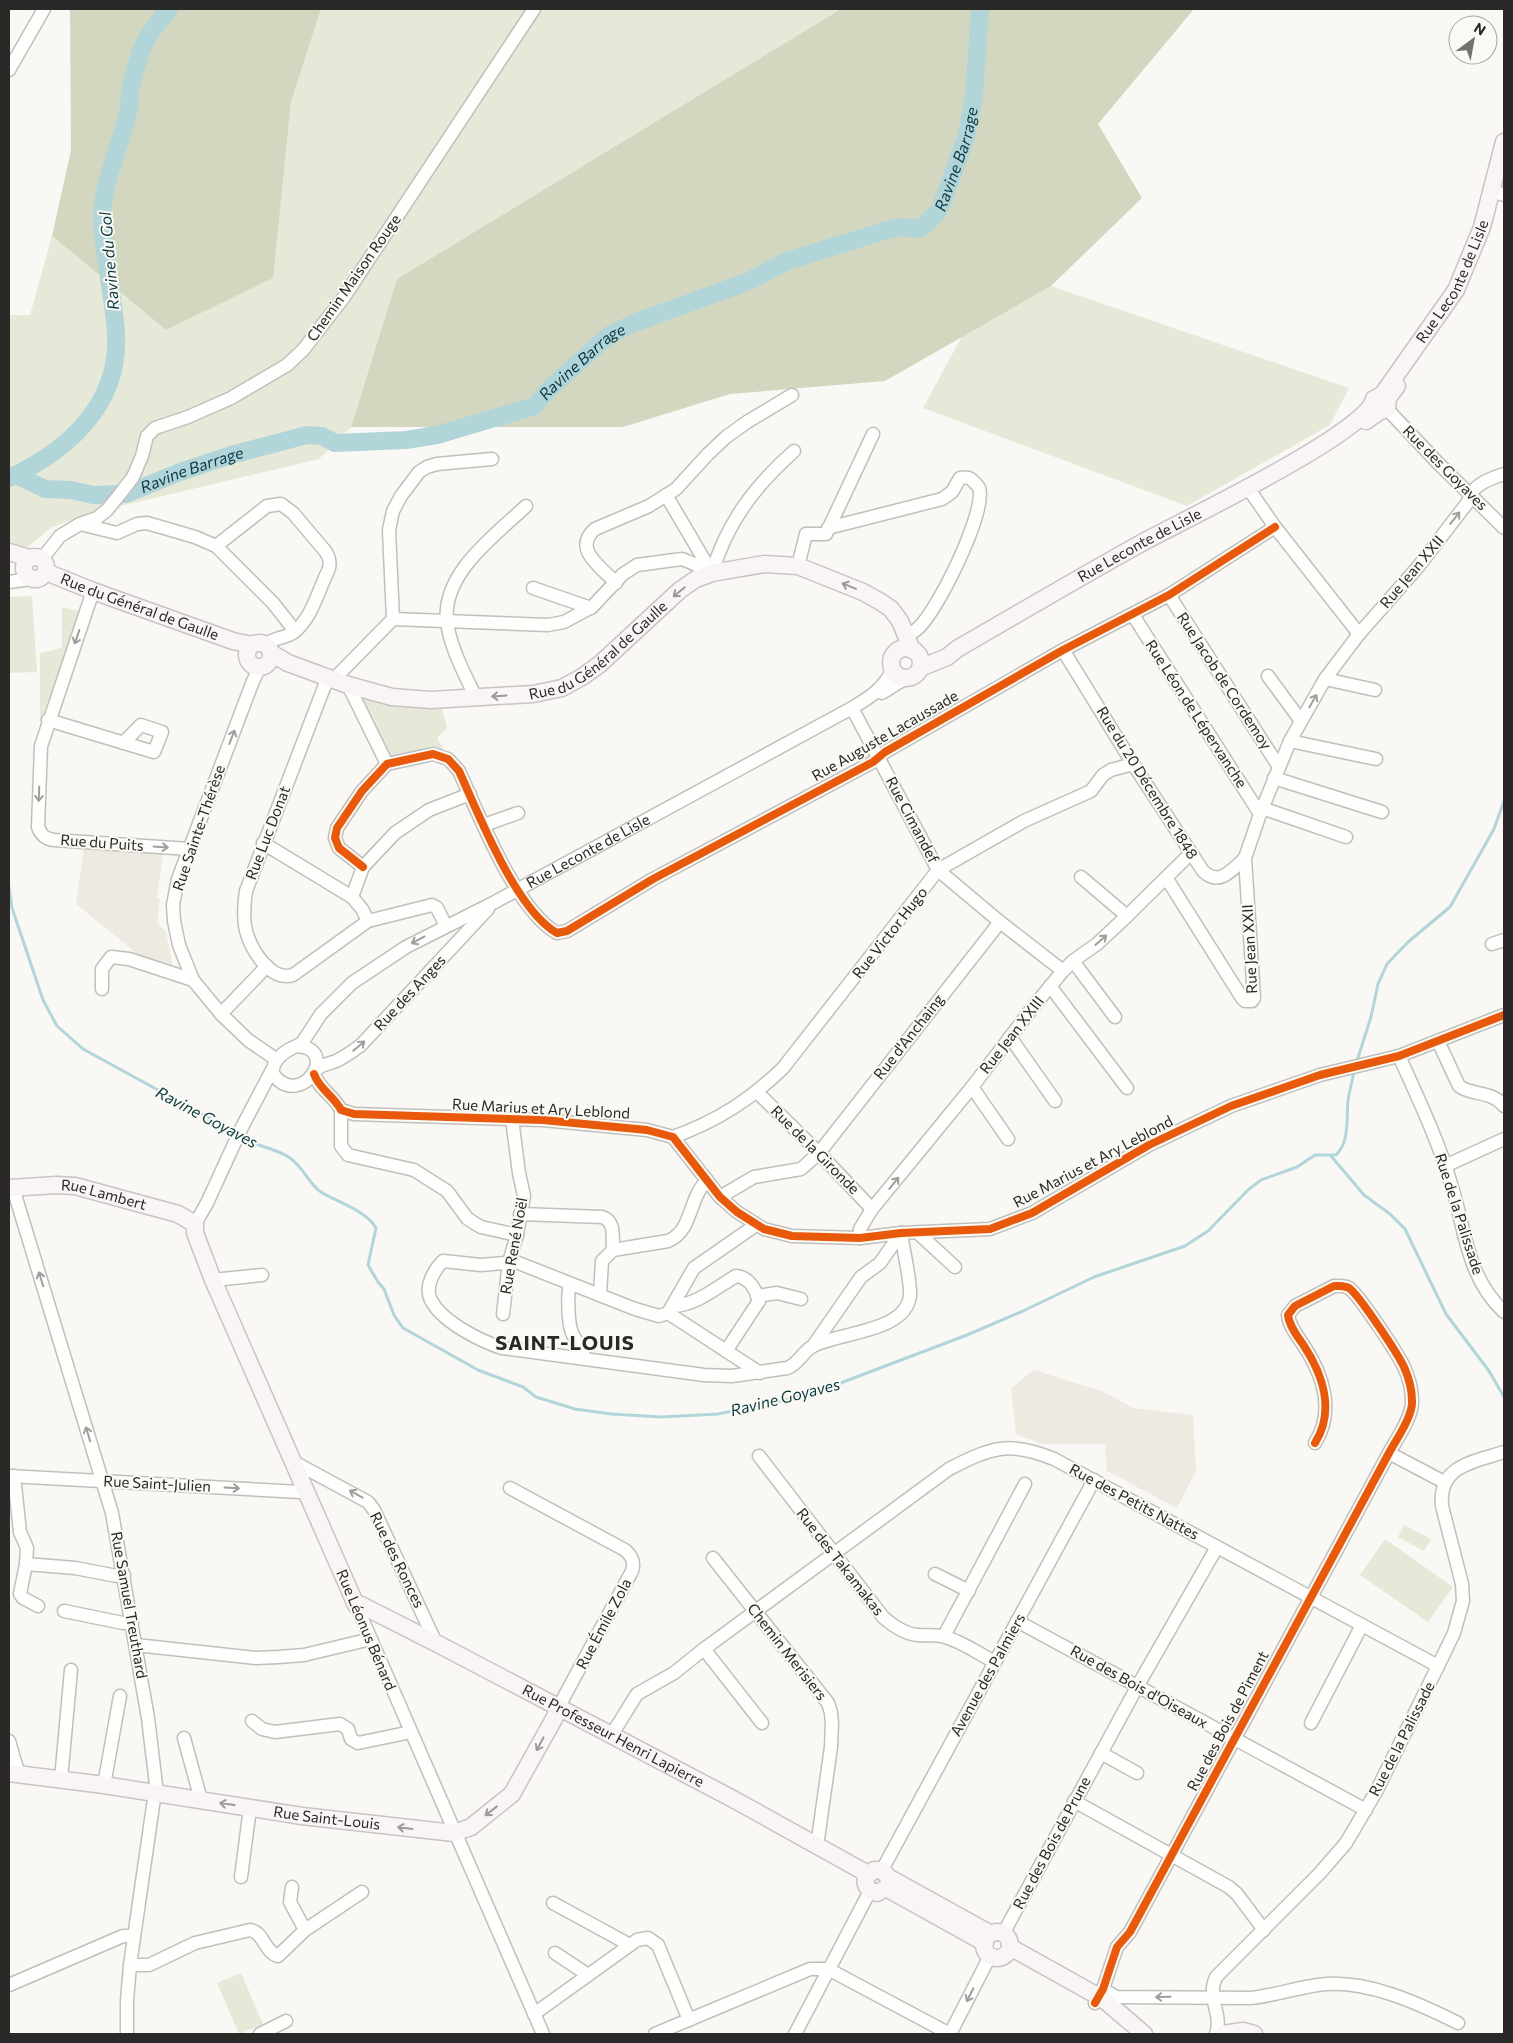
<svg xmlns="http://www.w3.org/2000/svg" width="1513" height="2043" font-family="Commissioner,sans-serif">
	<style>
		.built { fill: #edeae2 }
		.green { fill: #e6e9d8 }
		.forest { fill: #d3d7c0 }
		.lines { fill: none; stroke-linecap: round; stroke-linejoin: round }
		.stream { stroke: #b2d5da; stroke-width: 3 }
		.river { stroke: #b2d5da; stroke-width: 18 }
		.minor-casing { stroke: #c0bfbc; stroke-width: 15 }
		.major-casing { stroke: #cac2c5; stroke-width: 19 }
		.minor { stroke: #fefefd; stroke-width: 12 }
		.major { stroke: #f9f5f7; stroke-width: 16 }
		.cycleway-casing { stroke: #faf9f3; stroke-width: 11 }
		.cycleway { stroke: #e8590c; stroke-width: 8 }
		.oneway { stroke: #9f9e9d }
		.oneway2 { stroke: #9c9999 }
		.labels { text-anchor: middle; stroke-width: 4; stroke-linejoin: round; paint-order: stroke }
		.street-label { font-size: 15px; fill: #2a2927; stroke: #faf9f3 }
		.water-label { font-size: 16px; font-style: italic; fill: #0b3a42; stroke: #faf9f3 }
		.district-label { font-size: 20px; font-weight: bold; letter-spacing: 1px; fill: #2a2925; stroke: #faf9f3 }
	</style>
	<rect width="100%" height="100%" fill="#f9f8f4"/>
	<!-- built -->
	<g class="built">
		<path d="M84,847L163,854L157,898L160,899L157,923L166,932L173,968L141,957L76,904Z"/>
		<path d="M1034,1370L1104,1392L1133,1408L1193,1415L1196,1471L1177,1508L1107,1471L1105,1444H1042L1016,1434L1011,1388Z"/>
	</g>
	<!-- green -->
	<g class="green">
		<path d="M321,9H841L397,279L351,427L319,459L95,512L52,527L9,563V315H30L52,236L166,330L272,278L291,102Z"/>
		<path d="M1051,286L1349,388L1330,425L1187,506L923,408L962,336Z"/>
		<path d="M32,596L37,672L9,673V597Z"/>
		<path d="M62,607L80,611L40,723V653L62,648Z"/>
		<path d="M357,693L441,705L447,728L437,738L444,749L400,759L393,756L385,751Z"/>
		<path d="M1404,1525L1431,1539L1424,1551L1398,1537Z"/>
		<path d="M1385,1539L1453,1587L1428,1622L1360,1575Z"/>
		<path d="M241,1973L263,2024L239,2034L217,1983Z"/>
	</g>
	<!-- forest -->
	<g class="forest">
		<path d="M70,9H321L291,102L273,278L166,330L52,236L71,150Z"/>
		<path d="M841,9H1194L1098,124L1142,198L1051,286L885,381L730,394L623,427H351L397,279Z"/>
	</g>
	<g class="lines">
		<!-- stream -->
		<g class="stream">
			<path d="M9,887L12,908L43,1000L57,1026L83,1049L222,1125L235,1135"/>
			<path d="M1356,1064L1371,1017L1378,984L1387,964L1408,942L1450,907L1494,829L1504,801"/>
			<path d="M240,1138C255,1145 273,1148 287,1156C304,1166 309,1185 321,1192C337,1202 367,1211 376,1228L368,1265L378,1282L384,1289L394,1315L403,1328L478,1370L523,1387L536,1397L575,1409L611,1414L662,1417L718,1414L782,1401L838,1384L967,1335L1023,1311L1094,1277L1185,1246L1208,1231L1248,1190L1261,1180L1297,1167L1315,1155H1336C1350,1141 1346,1120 1348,1101C1349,1091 1353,1080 1354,1070"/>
			<path d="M1331,1156L1364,1195L1390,1214L1405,1229L1446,1314L1489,1371L1504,1397"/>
		</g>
		<!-- river -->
		<g class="river">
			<path id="s1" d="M16,475L45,489L71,490L93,495L126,494L180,472L231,455L307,435L322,436L335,443L406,440L437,435L535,406L547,391L609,335L634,323L747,282L787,261L887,230L902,227L920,229L939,211L966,138L974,96L980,9"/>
			<path d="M9,478C69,450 120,404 116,333C113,293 103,255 102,216C102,185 121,143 128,113C130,104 129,95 131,86C134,73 138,59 143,46C149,33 160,20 169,9"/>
		</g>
		<!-- minor casing -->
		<g class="minor-casing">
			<g id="minor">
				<path d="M9,70L44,9"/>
				<path d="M1492,191L1504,195"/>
				<path d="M1387,409L1438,463L1504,528"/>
				<path d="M1248,488L1275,527L1359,634"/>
				<path d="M666,495L712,573"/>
				<path d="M80,524L97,518L107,510L120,494L133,477L142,456L147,436L155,428L188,417L231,398L287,365L303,350L344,297L534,9"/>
				<path d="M828,528L942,499L952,492L960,478C966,477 970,477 974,482C975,483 978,486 979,488C987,511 936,615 916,630C914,632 909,633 906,634"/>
				<path d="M216,546L267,506L281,504L293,513L326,552C330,559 331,564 328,571C318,591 312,618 294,632C285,639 273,637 266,645"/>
				<path d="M42,559L60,536L80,524L117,533L137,524L147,523L195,537L216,546L273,603L295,631"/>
				<path d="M798,566L806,534H826L873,434"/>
				<path d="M712,573C727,522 755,486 794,451"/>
				<path d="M9,582L24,580L28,576"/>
				<path d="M616,583C601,567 572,549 595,529L649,506L676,489L708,454L726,437L747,422L792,395"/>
				<path d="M533,588L591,608"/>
				<path d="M93,591L41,746L38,827C41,835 45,839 54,840L190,849"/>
				<path d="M1169,595L1279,767"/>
				<path d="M1133,615L1260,814"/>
				<path d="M393,619L548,625L564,622L592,607L623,574L637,565L682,559L692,563L712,573"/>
				<path d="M1063,650L1133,764L1203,871C1219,887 1232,870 1245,858"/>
				<path d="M260,667L253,681L178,879L173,905L174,921L179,945L193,980L221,1014L248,1040L277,1060"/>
				<path d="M1268,676L1301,721"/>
				<path d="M328,677L246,891C244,904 243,918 246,931C251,949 270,982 293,975L368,921L432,905L437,908L446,926"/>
				<path d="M334,679L393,619L389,530L393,511L401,496L419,472L427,467L437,464L492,459"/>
				<path d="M1325,679L1375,690"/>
				<path d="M348,685L387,764"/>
				<path d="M882,693L906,678"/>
				<path d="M476,698C465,675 451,649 447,623C441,573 495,536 526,506"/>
				<path d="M852,708L938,870L1000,922L1063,971"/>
				<path d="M48,720L154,752L162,732L141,725L123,743"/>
				<path d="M1290,741L1376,759"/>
				<path d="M1274,778L1382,812"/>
				<path d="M1262,808L1346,837"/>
				<path d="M484,825L518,813"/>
				<path d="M263,843L352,897L362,909L368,921"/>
				<path d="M363,867L339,848L335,838L337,828L362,791L387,764L433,754L448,759L459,771C479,815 516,910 557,933L567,931L653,879L873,762L885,752L1063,650L1169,595L1275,527"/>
				<path d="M1081,877L1127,916"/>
				<path d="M1167,879L1242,998L1245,1001H1252L1254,998L1245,858L1260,814L1290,741L1325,679L1359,634L1418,567L1468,502C1471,485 1489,479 1504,474"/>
				<path d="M352,897L363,867L395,833L429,810L470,794"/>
				<path d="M1492,944L1504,940"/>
				<path d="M1073,961L1115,1017"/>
				<path d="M1050,986L1127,1088"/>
				<path d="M102,989V969L111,957L129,959L193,980"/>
				<path d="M221,1014L267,966"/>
				<path d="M1010,1037L1055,1101"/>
				<path d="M1438,1041L1459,1086C1472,1096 1491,1090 1504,1106"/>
				<path id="s2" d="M297,1046L302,1043L321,1014L352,983L406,947L493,903L852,708C869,698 885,688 893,668"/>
				<path d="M297,1046C342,1049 300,1111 273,1074C271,1060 286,1050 297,1046Z"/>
				<path d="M1399,1056C1418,1098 1439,1142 1452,1187C1466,1233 1467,1277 1504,1312"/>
				<path d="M317,1069C323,1064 329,1064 336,1061C345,1057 353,1051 361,1045L488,909"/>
				<path d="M314,1074C319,1089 334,1096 341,1110L354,1114L543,1120L647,1130L673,1137L720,1197L737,1212L764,1229L792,1236L860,1238L901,1233L990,1229L1032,1213L1149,1145L1231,1106L1320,1075L1399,1056L1504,1015"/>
				<path d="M972,1087L1008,1139"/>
				<path d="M757,1092L819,1153L872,1209"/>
				<path d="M341,1110V1146L348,1155L414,1170L447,1191L467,1218L474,1223L481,1227L517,1235"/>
				<path d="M673,1137C717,1121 750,1100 783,1068L938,870L1024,821L1091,791L1103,775L1111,770L1133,764"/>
				<path d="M1445,1166L1504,1139"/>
				<path d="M13,1188L112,1513L148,1718L156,1785L130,1965L127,2001V2034"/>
				<path d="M720,1197L754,1177L801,1169L819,1153L1000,922"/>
				<path d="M520,1214L602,1217C616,1221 612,1238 613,1250L602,1261L600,1295"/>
				<path d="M195,1224L207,1203L241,1129L272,1070"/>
				<path d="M756,1225L694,1268L668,1313L659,1316L635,1309L516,1262L481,1265L443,1261C434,1270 424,1287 431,1300C441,1321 480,1341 502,1348L704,1375L732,1376L787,1368C799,1364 802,1352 813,1346C840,1332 907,1332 910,1295C911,1281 903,1249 901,1233"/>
				<path d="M918,1233L955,1267"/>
				<path d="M860,1238V1229L872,1209L972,1087L1037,1002L1063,971L1073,961L1097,944L1127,916L1191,853"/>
				<path d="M613,1250L668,1241C688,1233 689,1210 698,1193C700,1188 704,1184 707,1180"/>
				<path d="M213,1280L262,1275"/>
				<path d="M570,1284C567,1294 568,1323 572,1333C576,1342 583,1347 584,1358"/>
				<path d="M757,1296L777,1293L801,1299"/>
				<path d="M673,1306C696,1305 716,1288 736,1276C749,1277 756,1290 759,1301L726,1351"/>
				<path d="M668,1313L760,1373"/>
				<path d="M503,1314L509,1262L517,1235L524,1196L519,1173L512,1119"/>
				<path d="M813,1346L861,1277L880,1263L901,1233"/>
				<path d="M1389,1453L1444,1482"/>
				<path d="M759,1456L883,1617C892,1625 904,1634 918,1635C927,1636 936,1634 945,1637C963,1642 979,1654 995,1662"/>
				<path d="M292,1461L368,1502L374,1510L436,1643"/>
				<path d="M9,1476L300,1492L305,1490"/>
				<path d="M14,1476L20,1532L27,1548L26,1564L20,1594L23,1598L38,1606"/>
				<path d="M510,1488L625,1550C632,1556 635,1562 632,1571L558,1708"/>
				<path d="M713,1558L828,1703L831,1713L832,1724L831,1747L817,1846"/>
				<path d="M26,1564L75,1568L117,1576L124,1575"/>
				<path d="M935,1574L969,1591"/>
				<path d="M356,1605L543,2034"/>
				<path d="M64,1611L123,1623L132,1622"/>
				<path d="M1017,1621L1366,1810"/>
				<path d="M944,1636L1025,1484"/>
				<path d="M136,1645L256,1658L278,1657L304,1655L371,1639"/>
				<path d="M704,1649L762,1723"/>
				<path d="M252,1721L262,1729L275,1732L340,1724L348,1729L351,1739L358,1743L411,1732"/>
				<path d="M1311,1723L1362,1625"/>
				<path d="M611,1736L637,1694L674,1673L704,1649L949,1469C990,1448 1009,1440 1054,1459L1438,1666"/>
				<path d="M184,1738L201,1800"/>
				<path d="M9,1741L19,1775"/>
				<path d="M1101,1753L1137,1773"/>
				<path d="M61,1779L71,1670"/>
				<path d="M104,1785L120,1696"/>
				<path d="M1074,1801L1229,1887L1237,1894L1264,1930"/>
				<path d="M882,1870L1094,1480"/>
				<path d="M241,1877L250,1808"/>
				<path d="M292,1887L290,1902L305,1930"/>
				<path d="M553,1903L630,1945"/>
				<path d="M1003,1934L1137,1687L1217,1547"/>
				<path d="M555,1953L588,1975"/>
				<path d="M130,1965H149L195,1943L250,1930C264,1932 264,1952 278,1956L305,1930L362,1892"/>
				<path d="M9,1985L123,1936H134"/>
				<path d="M1103,1989L1116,1997L1250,1998C1273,1996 1295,1988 1318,1985C1364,1978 1418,2003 1458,2023"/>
				<path d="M1095,2003L1103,1989L1117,1947L1130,1932L1389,1453C1396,1440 1413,1416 1412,1401C1412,1389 1409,1378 1404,1367C1398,1354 1359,1295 1349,1288C1344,1285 1340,1286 1334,1286L1295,1306L1288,1315C1289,1326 1298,1337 1304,1346C1323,1375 1335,1411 1315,1443"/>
				<path d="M534,2014L637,1940L648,1938L658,1945L689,2020"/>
				<path d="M260,2034L286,2021"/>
				<path d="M655,2034L810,1969H828L950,2034"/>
				<path d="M795,2034L870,1891"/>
				<path d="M950,2034L990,1956"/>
				<path d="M1216,2034C1223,2013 1206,1999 1216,1977L1320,1873L1346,1843L1377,1790L1438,1666L1454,1633L1463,1601L1462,1584L1442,1506C1438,1465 1474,1462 1504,1452"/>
			</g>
		</g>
		<!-- major casing -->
		<g class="major-casing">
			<g id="major">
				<path d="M1366,421L1380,411L1387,409L1388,398L1397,386"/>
				<path d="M9,552L29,558"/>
				<circle cx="35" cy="568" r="11"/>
				<path id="s3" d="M46,572L93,591L233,641L252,645"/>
				<circle cx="259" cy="655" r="12"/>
				<circle cx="906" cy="663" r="15"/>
				<path id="s4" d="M271,653L288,663L348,685L392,697L431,700L533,694L562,688L582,677L600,664L680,590L696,579L712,573L764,564L798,566L863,592L881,602L891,609L900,621L912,650"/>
				<path id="s5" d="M920,668L947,657L957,649C1017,614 1077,579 1138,545C1175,524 1368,433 1374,399L1382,395L1456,290L1482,227L1504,142"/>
				<path id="s6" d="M9,1188L57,1185L75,1186L178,1214L195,1224V1233L213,1280L356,1605H361L436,1643L733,1799L868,1874"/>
				<path id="s7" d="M9,1773L104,1785L302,1816L454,1833L471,1827L512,1794L555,1717L558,1708"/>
				<circle cx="997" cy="1945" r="13"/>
				<path d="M985,1943L886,1888L877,1893C868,1891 864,1885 866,1877L874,1870H882L888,1877L991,1934"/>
				<path d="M1010,1947L1103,1999L1144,2034"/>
				<path d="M1223,2034L1243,2031L1254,2034"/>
			</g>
		</g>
		<!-- minor -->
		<use href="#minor" class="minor"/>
		<!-- major -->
		<use href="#major" class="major"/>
		<!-- cycleway casing -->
		<g class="cycleway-casing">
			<g id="cycleway">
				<path d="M363,867L339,848L335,838L337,828L362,791L387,764L433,754L448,759L459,771C479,815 516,910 557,933L567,931L653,879L873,762L885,752L1063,650L1169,595L1275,527"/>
				<path d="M314,1074C319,1089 334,1096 341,1110L354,1114L543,1120L647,1130L673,1137L720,1197L737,1212L764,1229L792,1236L860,1238L901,1233L990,1229L1032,1213L1149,1145L1231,1106L1320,1075L1399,1056L1504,1015"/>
				<path d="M1095,2003L1103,1989L1117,1947L1130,1932L1389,1453C1396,1440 1413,1416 1412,1401C1412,1389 1409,1378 1404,1367C1398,1354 1359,1295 1349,1288C1344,1285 1340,1286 1334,1286L1295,1306L1288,1315C1289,1326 1298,1337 1304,1346C1323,1375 1335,1411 1315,1443"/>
			</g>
		</g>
		<!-- cycleway -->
		<use href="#cycleway" class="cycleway"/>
	</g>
	<!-- one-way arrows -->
	<defs><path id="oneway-shaft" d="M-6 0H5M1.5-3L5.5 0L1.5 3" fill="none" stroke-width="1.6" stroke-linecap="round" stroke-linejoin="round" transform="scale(1.25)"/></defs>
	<g class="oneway">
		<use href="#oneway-shaft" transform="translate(1455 518) rotate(-52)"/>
		<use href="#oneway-shaft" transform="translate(77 637) rotate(109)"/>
		<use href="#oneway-shaft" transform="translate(1313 701) rotate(-60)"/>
		<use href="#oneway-shaft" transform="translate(232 737) rotate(-69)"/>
		<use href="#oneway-shaft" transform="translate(39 794) rotate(92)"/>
		<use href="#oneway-shaft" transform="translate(161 847) rotate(4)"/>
		<use href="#oneway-shaft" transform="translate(418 940) rotate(152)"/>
		<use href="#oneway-shaft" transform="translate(1101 940) rotate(-41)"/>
		<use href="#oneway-shaft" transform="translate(359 1046) rotate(-40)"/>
		<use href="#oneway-shaft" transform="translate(894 1183) rotate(-51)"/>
		<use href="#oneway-shaft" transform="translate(41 1279) rotate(-107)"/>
		<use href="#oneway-shaft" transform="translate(88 1434) rotate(-107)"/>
		<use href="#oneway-shaft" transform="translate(232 1488) rotate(3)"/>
		<use href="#oneway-shaft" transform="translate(356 1494) rotate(-151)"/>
		<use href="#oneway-shaft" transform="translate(970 1995) rotate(117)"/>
		<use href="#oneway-shaft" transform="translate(1163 1997) rotate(179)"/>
	</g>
	<g class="oneway2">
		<use href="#oneway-shaft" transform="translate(849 586) rotate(-158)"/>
		<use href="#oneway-shaft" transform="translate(679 592) rotate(141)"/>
		<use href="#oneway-shaft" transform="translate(499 696) rotate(176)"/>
		<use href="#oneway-shaft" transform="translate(540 1744) rotate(118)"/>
		<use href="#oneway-shaft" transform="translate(227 1804) rotate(-172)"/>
		<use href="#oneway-shaft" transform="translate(491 1811) rotate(142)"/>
		<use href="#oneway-shaft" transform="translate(405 1828) rotate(-173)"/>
	</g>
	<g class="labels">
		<!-- street labels -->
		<g class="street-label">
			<text transform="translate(354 278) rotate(-55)" y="5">Chemin Maison Rouge</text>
			<text dy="5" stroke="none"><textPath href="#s5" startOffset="674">Rue Leconte de Lisle</textPath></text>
			<text transform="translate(1445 468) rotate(45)" y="5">Rue des Goyaves</text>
			<text dy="5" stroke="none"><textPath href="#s5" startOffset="252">Rue Leconte de Lisle</textPath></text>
			<text transform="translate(1412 572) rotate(-50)" y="5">Rue Jean XXII</text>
			<text dy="5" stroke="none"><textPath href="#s3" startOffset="100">Rue du Général de Gaulle</textPath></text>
			<text dy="5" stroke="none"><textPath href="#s4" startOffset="350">Rue du Général de Gaulle</textPath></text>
			<text transform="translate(1224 681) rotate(57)" y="5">Rue Jacob de Cordemoy</text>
			<text transform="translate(1196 714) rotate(57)" y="5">Rue Léon de Lépervanche</text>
			<text transform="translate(885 736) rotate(-30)" y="5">Rue Auguste Lacaussade</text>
			<text transform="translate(1147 783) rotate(58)" y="5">Rue du 20 Décembre 1848</text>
			<text transform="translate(912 820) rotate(62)" y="5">Rue Cimandef</text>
			<text transform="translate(199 828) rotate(-71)" y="5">Rue Sainte-Thérèse</text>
			<text transform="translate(268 833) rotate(-69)" y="5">Rue Luc Donat</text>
			<text transform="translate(102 843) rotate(4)" y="5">Rue du Puits</text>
			<text dy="5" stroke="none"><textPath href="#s2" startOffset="355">Rue Leconte de Lisle</textPath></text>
			<text transform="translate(890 933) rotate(-52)" y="5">Rue Victor Hugo</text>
			<text transform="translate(1250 949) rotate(-93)" y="5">Rue Jean XXII</text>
			<text transform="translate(410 993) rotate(-47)" y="5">Rue des Anges</text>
			<text transform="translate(1012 1035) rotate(-52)" y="5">Rue Jean XXIII</text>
			<text transform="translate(909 1037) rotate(-52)" y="5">Rue d'Anchaing</text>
			<text transform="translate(541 1109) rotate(3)" y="5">Rue Marius et Ary Leblond</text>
			<text transform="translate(815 1150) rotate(45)" y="5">Rue de la Gironde</text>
			<text transform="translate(1093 1162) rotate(-28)" y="5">Rue Marius et Ary Leblond</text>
			<text dy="5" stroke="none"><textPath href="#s6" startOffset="96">Rue Lambert</textPath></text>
			<text transform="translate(1459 1214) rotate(72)" y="5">Rue de la Palissade</text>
			<text transform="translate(514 1246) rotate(-80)" y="5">Rue René Noël</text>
			<text transform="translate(157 1484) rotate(3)" y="5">Rue Saint-Julien</text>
			<text transform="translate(1134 1502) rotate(28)" y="5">Rue des Petits Nattes</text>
			<text transform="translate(397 1560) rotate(64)" y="5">Rue des Ronces</text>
			<text transform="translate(840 1562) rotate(52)" y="5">Rue des Takamakas</text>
			<text transform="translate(129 1605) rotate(80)" y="5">Rue Samuel Treuthard</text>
			<text transform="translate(604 1624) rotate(-62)" y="5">Rue Émile Zola</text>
			<text transform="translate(366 1630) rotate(67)" y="5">Rue Léonus Bénard</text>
			<text transform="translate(787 1652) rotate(52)" y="5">Chemin Merisiers</text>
			<text transform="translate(988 1675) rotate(-61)" y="5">Avenue des Palmiers</text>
			<text transform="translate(1139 1687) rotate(29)" y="5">Rue des Bois d'Oiseaux</text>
			<text transform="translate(1228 1721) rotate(-62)" y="5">Rue des Bois de Piment</text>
			<text dy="5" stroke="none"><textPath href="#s6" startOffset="896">Rue Professeur Henri Lapierre</textPath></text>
			<text transform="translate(1402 1739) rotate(-63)" y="5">Rue de la Palissade</text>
			<text dy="5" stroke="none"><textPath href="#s7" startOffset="321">Rue Saint-Louis</textPath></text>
			<text transform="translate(1052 1843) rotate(-62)" y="5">Rue des Bois de Prune</text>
		</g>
		<!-- water labels -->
		<g class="water-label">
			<text dy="6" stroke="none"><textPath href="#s1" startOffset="1054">Ravine Barrage</textPath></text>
			<text transform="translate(109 261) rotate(-95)" y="6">Ravine du Gol</text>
			<text dy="6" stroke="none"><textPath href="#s1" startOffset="604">Ravine Barrage</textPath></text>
			<text dy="6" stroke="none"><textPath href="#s1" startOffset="184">Ravine Barrage</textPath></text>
			<text transform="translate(207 1117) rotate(28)" y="6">Ravine Goyaves</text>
			<text transform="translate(785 1397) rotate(-14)" y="6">Ravine Goyaves</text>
		</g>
		<!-- district labels -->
		<g class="district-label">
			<text x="565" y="1350">SAINT-LOUIS</text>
		</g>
	</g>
	<!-- border -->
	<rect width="1513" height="2043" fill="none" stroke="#2a2927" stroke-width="20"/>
	<!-- north arrow -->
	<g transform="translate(1473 40) rotate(32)"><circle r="24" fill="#faf9f3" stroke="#a7a6a1"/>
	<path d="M0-4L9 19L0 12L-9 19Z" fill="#72716f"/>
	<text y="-8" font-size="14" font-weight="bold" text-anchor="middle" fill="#2a2927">N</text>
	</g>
</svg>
